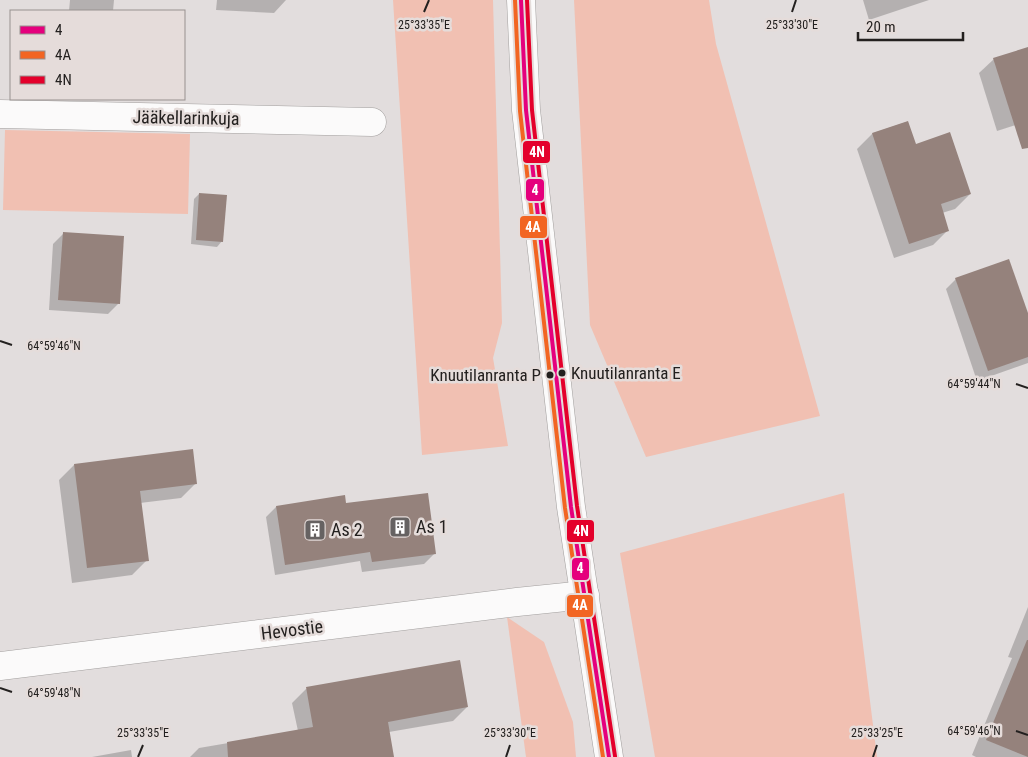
<svg xmlns="http://www.w3.org/2000/svg" width="1028" height="757" font-family="'Roboto Condensed',sans-serif">
	<style>
		.green { fill: #f1c0b2 }
		.shadow { fill: #0003 }
		.building { fill: #95827c }
		.lines { fill: none; stroke-linecap: round; stroke-linejoin: round }
		.minor-casing { stroke: #a29f9e; stroke-width: 29 }
		.major-casing { stroke: #a29f9e; stroke-width: 29 }
		.minor { stroke: #fbfafa; stroke-width: 28 }
		.major { stroke: #fbfafa; stroke-width: 28 }
		.bus-1-casing { stroke: #e5dcda; stroke-width: 8 }
		.bus-2-casing { stroke: #e5dcda; stroke-width: 8 }
		.bus-3-casing { stroke: #e5dcda; stroke-width: 8 }
		.bus-1 { stroke: #e5007d; stroke-width: 4 }
		.bus-2 { stroke: #f26522; stroke-width: 4 }
		.bus-3 { stroke: #e4002b; stroke-width: 4 }
		.ticks { fill: none; stroke: #23201f; stroke-width: 2 }
		.bus-dot { fill: #23201f; stroke: #e5dcda; stroke-width: 2 }
		.labels { text-anchor: middle; stroke-width: 5; stroke-linejoin: round; paint-order: stroke }
		.bus-label { font-size: 17px; fill: #23201f; stroke: #e5dcda; text-anchor: start }
		.street-label { font-size: 18px; fill: #23201f; stroke: #e5dcda }
		.poi-label { font-size: 18px; fill: #23201f; stroke: #e5dcda; text-anchor: start }
		.ticks-label { font-size: 12px; text-anchor: middle; fill: #23201f; stroke: #e5dcda; stroke-width: 5; stroke-linejoin: round; paint-order: stroke }
		.line-badge { stroke: #e5dcda; stroke-width: 2 }
		.badge-label { font-size: 14px; text-anchor: middle; font-weight: bold; fill: #fff }
	</style>
	<rect width="100%" height="100%" fill="#e2dddd"/>
	<!-- green -->
	<g class="green">
		<path d="M393,0H493L502,323L493,358L508,446L422,455Z"/>
		<path d="M574,0H709L716,44L820,416L646,457L590,325Z"/>
		<path d="M5,130L190,134L188,214L3,210Z"/>
		<path d="M844,493L877,757H655L620,553Z"/>
		<path d="M507,617L544,642L573,722L576,757H526Z"/>
	</g>
	<!-- shadow -->
	<g class="shadow">
		<path d="M70,0H114L113,11H69Z"/>
		<path d="M217,0H286L274,13L216,10Z"/>
		<path d="M863,0H929L869,20Z"/>
		<path d="M1028,48V121L997,131L979,73L994,59Z"/>
		<path d="M907,122L915,146L970,194L955,209L942,213L948,230L933,245L894,258L857,149L872,134Z"/>
		<path d="M199,194L222,241L217,247L191,244L194,199Z"/>
		<path d="M63,234L119,303L108,314L49,310L53,244Z"/>
		<path d="M956,279L1028,317V363L977,381L946,289Z"/>
		<path d="M74,465L196,483L181,498L140,503L147,560L132,575L72,583L59,480Z"/>
		<path d="M344,496L345,504L435,553L424,564L362,572L360,561L275,575L266,517L276,507Z"/>
		<path d="M1028,607V757H976L972,755L1012,658L1008,657Z"/>
		<path d="M306,689L467,707L453,721L389,732L393,757H190L199,748L298,731L292,703Z"/>
		<path d="M131,750L132,757H92Z"/>
	</g>
	<!-- building -->
	<g class="building">
		<path d="M1028,47V148L1022,149L993,58Z"/>
		<path d="M908,121L916,144L950,132L971,194L941,204L949,231L909,244L872,133Z"/>
		<path d="M199,193L227,195L223,242L196,240Z"/>
		<path d="M63,232L124,236L120,304L58,300Z"/>
		<path d="M1009,259L1028,313V357L988,371L955,278Z"/>
		<path d="M193,449L197,484L140,491L149,561L87,568L74,464Z"/>
		<path d="M428,493L436,554L372,562L370,552L285,565L276,506L345,495L346,503Z"/>
		<path d="M1027,640H1028V757L986,740Z"/>
		<path d="M460,660L468,707L388,722L394,757H228L227,742L313,727L306,687Z"/>
	</g>
	<g class="lines">
		<!-- minor casing -->
		<g class="minor-casing">
			<g id="minor">
				<path d="M0,114L372,122"/>
				<path d="M0,666L517,602L585,595"/>
			</g>
		</g>
		<!-- major casing -->
		<g class="major-casing">
			<path id="major" d="M521,0L526,110L571,507L609,757"/>
		</g>
		<!-- minor -->
		<use href="#minor" class="minor"/>
		<!-- major -->
		<use href="#major" class="major"/>
		<!-- bus-1 casing -->
		<g class="bus-1-casing">
			<path id="bus-1" d="M521,0L526,110L571,507L609,757"/>
		</g>
		<!-- bus-2 casing -->
		<g class="bus-2-casing">
			<path id="bus-2" d="M515,0L520,111L565,508L603,757"/>
		</g>
		<!-- bus-3 casing -->
		<g class="bus-3-casing">
			<path id="bus-3" d="M527,0L532,110L577,506L615,756"/>
		</g>
		<!-- bus-1 -->
		<use href="#bus-1" class="bus-1"/>
		<!-- bus-2 -->
		<use href="#bus-2" class="bus-2"/>
		<!-- bus-3 -->
		<use href="#bus-3" class="bus-3"/>
	</g>
	<!-- ticks -->
	<path class="ticks" d="M424,12L429,0M792,12L796,0M0,341L12,345M1016,384L1028,388M0,688L12,692M1016,731L1028,735M138,757L143,745M506,757L510,745M873,757L877,745"/>
	<!-- icons -->
	<defs>
		<g id="building-square" transform="scale(1.125)"><rect x="-9" y="-9" width="18" height="18" rx="4" fill="#666262" stroke="#e5dcda"/><path d="M-4-6H4V6H1V3H-1V6H-4ZM-2.5-4.3h1.7v1.8h-1.7ZM.8-4.3h1.7v1.8H.8ZM-2.5-1h1.7V.8h-1.7ZM.8-1h1.7V.8H.8Z" fill="#fff"/></g>
	</defs>
	<g fill-rule="evenodd">
		<use href="#building-square" x="400" y="527"/>
		<use href="#building-square" x="315" y="530"/>
	</g>
	<!-- markers -->
	<g class="bus-dot">
		<circle cx="562" cy="373" r="4.5"/>
		<circle cx="550" cy="375" r="4.5"/>
	</g>
	<g class="labels">
		<!-- bus labels -->
		<g class="bus-label">
			<text x="571" y="379">Knuutilanranta E</text>
			<text x="541" y="381" text-anchor="end">Knuutilanranta P</text>
		</g>
		<!-- street labels -->
		<g class="street-label">
			<text transform="translate(186 118) rotate(1)" y="6">Jääkellarinkuja</text>
			<text transform="translate(292 630) rotate(-7)" y="6">Hevostie</text>
		</g>
		<!-- poi labels -->
		<g class="poi-label">
			<text x="416" y="533">As 1</text>
			<text x="331" y="536">As 2</text>
		</g>
	</g>
	<g class="ticks-label">
		<text x="792" y="29">25°33'30"E</text>
		<text x="424" y="29">25°33'35"E</text>
		<text x="54" y="350">64°59'46"N</text>
		<text x="974" y="388">64°59'44"N</text>
		<text x="54" y="697">64°59'48"N</text>
		<text x="974" y="735">64°59'46"N</text>
		<text x="143" y="737">25°33'35"E</text>
		<text x="510" y="737">25°33'30"E</text>
		<text x="877" y="737">25°33'25"E</text>
	</g>
	<g class="line-badge">
		<rect x="522" y="140" width="29" height="24" rx="5" fill="#e4002b"/>
		<rect x="525" y="178" width="20" height="24" rx="5" fill="#e5007d"/>
		<rect x="519" y="215" width="29" height="24" rx="5" fill="#f26522"/>
		<rect x="566" y="519" width="29" height="24" rx="5" fill="#e4002b"/>
		<rect x="571" y="557" width="19" height="24" rx="5" fill="#e5007d"/>
		<rect x="566" y="594" width="28" height="24" rx="5" fill="#f26522"/>
	</g>
	<g class="badge-label">
		<text x="537" y="157">4N</text>
		<text x="535" y="195">4</text>
		<text x="533" y="232">4A</text>
		<text x="581" y="536">4N</text>
		<text x="580" y="573">4</text>
		<text x="580" y="610">4A</text>
	</g>
	<!-- legend -->
	<rect x="10" y="10" width="175" height="90" fill="#e5dcda" stroke="#97918f"/>
	<rect x="20" y="26" width="25" height="8" fill="#e5007d" stroke="#97918f"/>
	<text x="55" y="35" font-size="15" fill="#23201f">4</text>
	<rect x="20" y="51" width="25" height="8" fill="#f26522" stroke="#97918f"/>
	<text x="55" y="60" font-size="15" fill="#23201f">4A</text>
	<rect x="20" y="76" width="25" height="8" fill="#e4002b" stroke="#97918f"/>
	<text x="55" y="85" font-size="15" fill="#23201f">4N</text>
	<!-- scale -->
	<path d="M858 32v8h105v-8" fill="none" stroke="#23201f" stroke-width="2.5"/>
	<text x="866" y="32" font-size="15" fill="#23201f" stroke="#e5dcda" stroke-width="4" paint-order="stroke">20 m</text>
</svg>
